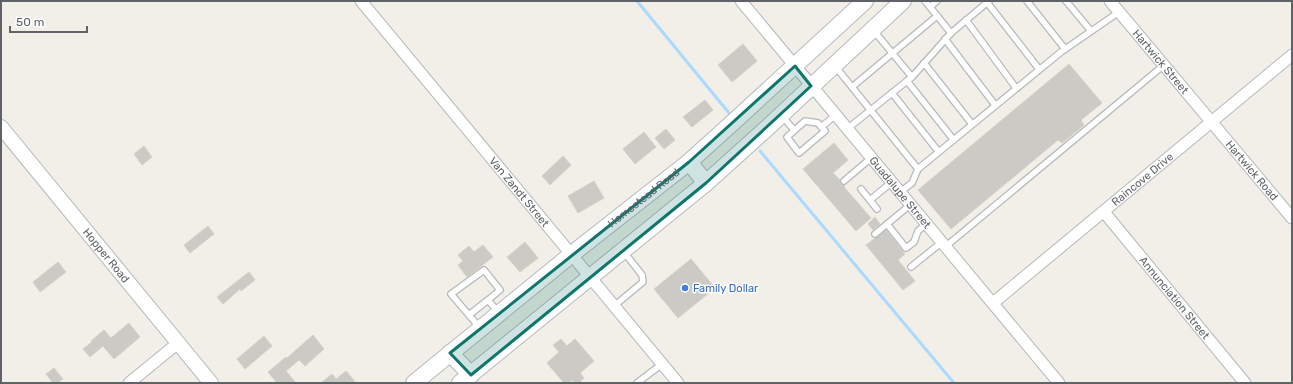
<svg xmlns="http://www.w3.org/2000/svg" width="1293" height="384" font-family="Rubik,sans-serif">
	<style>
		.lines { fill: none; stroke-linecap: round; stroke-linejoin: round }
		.stream { stroke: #aadaff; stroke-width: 3 }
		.building { fill: #cccac5; stroke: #d6d1c6 }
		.service-casing { stroke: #b5b8bc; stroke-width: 8 }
		.minor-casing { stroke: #b5b8bc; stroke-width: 13 }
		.tertiary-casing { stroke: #b5b8bc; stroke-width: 16 }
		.secondary-casing { stroke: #b6babf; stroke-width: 18 }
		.service { stroke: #fff; stroke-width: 5.5 }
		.minor { stroke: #fff; stroke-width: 11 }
		.tertiary { stroke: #fff; stroke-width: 14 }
		.secondary { stroke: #fff; stroke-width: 16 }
		.marked { fill: #0f766e; fill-opacity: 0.2; stroke: #0f766e; stroke-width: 3; stroke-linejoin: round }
		.shop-dot { fill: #3f7fe0; stroke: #fff; stroke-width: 1.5 }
		.labels { text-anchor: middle; stroke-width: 3; stroke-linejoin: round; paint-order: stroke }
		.street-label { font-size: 11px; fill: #5f6368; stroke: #fff }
		.shop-label { font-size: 11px; fill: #366cbe; stroke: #fff; text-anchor: start }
	</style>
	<rect width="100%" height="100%" fill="#f1efe8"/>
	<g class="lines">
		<!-- stream -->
		<g class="stream">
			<path d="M637,1L729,113"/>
			<path d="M760,151L954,383"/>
		</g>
	</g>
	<!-- building -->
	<g class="building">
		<path d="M743,44L757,61L732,82L718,65Z"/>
		<path d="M1069,64L1102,103L1081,120L1084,125L1062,143L1058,140L951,229L918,190Z"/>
		<path d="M705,100L713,110L692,127L683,117Z"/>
		<path d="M666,129L675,140L664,149L655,138Z"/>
		<path d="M644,132L656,147L635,164L623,149Z"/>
		<path d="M834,143L848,160L833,173L840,180L841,183L844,185L845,186L844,187L871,218L856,231L803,169Z"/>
		<path d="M144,146L152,157L142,165L134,154Z"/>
		<path d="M563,156L571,165L550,185L542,176Z"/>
		<path d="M594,181L604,198L578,213L568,196Z"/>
		<path d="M875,217L880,224L873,230L868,224Z"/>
		<path d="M208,226L214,234L190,253L184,245Z"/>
		<path d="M886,230L905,254L898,260L915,281L903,290L866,245Z"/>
		<path d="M525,242L538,258L520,272L507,257Z"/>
		<path d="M483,245L493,257L467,277L458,265L463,261L458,255L469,246L474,252Z"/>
		<path d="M691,259L715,288L678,318L654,289Z"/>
		<path d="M58,262L66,272L40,292L33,282Z"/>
		<path d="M249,272L255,280L241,291L240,289L223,304L217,297Z"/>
		<path d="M129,323L140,337L114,359L103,346L90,357L83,349L92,342L91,341L104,330L111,338Z"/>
		<path d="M313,335L324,349L305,366L299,360L286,371L296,383H277L268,372L286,357L287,358Z"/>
		<path d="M264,336L272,346L245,369L237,359Z"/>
		<path d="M561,339L567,346L575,339L594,361L580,373L584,378L579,383H575L572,380L568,383H564L547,363L559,352L553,345Z"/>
		<path d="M54,368L63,379L57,383H53L46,374Z"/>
		<path d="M346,371L356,383H321L332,374L336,379Z"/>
	</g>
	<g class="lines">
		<!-- service casing -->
		<g class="service-casing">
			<g id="service">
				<path d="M925,1L951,33"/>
				<path d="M986,1L1039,69"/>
				<path d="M1027,1L1065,49"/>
				<path d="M1066,1L1091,31"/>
				<path d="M930,7L937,1"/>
				<path d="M966,20L1016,88"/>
				<path d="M874,31L912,77"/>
				<path d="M945,39L995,105"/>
				<path d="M924,63L972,124"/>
				<path d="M835,66L918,169L1061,52L1119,12"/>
				<path d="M907,81L953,139"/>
				<path d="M852,87L937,16"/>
				<path d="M892,93L938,151"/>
				<path d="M783,117L794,130"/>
				<path d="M805,121L818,123L825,131L799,153L787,137Z"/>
				<path d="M821,127L836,115"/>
				<path d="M847,129L912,77L951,33L989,1"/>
				<path d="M844,181L871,158"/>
				<path d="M861,189L877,209"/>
				<path d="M900,192L912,183L918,169"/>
				<path d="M870,200L892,182"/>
				<path d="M887,224L906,248L914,242L918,231L926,224"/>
				<path d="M875,234L910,205"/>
				<path d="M945,247L1164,65"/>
				<path d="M911,267L942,242"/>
				<path d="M614,306L643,282L642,275L624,252"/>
				<path d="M469,315L488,300"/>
				<path d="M480,328L451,294L484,270L500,290L488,300L499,313"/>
				<path d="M637,383L662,364"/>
			</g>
		</g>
		<!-- minor casing -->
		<g class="minor-casing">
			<g id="minor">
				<path id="s1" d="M361,1L678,383"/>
				<path id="s2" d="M741,1L1059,383"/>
				<path id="s3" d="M1110,1L1292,218"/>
				<path id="s4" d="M1104,212L1245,383"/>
				<path id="s5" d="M993,303L1292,55"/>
				<path d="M129,383L178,343"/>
			</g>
		</g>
		<!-- tertiary casing -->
		<g class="tertiary-casing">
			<g id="tertiary">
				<path id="s6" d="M1,127L211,383"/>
			</g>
		</g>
		<!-- secondary casing -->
		<g class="secondary-casing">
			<g id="secondary">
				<path d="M689,162L706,183"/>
				<path d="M450,353L471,375"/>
				<path id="s7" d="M414,383L572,254L689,162L730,125L865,1"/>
				<path d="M460,383L706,183L766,129L903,1"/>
			</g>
		</g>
		<!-- service -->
		<use href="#service" class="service"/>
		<!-- minor -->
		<use href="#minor" class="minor"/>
		<!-- tertiary -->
		<use href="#tertiary" class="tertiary"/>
		<!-- secondary -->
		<use href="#secondary" class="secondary"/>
	</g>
	<!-- marked area -->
	<path class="marked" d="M795,66L811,86L706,183L471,375L450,353L689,162Z"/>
	<!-- markers -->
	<circle class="shop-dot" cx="685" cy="288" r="4"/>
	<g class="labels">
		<!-- street labels -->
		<g class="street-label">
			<text dy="4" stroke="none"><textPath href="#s3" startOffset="79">Hartwick Street</textPath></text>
			<text dy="4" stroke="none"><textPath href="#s3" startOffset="221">Hartwick Road</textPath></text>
			<text dy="4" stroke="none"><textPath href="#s5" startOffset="194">Raincove Drive</textPath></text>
			<text dy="4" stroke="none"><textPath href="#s1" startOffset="248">Van Zandt Street</textPath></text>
			<text dy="4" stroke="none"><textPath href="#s2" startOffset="249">Guadalupe Street</textPath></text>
			<text dy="4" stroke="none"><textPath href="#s7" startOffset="295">Homestead Road</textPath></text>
			<text dy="4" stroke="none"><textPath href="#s6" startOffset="166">Hopper Road</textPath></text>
			<text dy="4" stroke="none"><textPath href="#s4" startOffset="111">Annunciation Street</textPath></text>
		</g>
		<!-- shop labels -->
		<g class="shop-label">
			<text x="693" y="292">Family Dollar</text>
		</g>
	</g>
	<!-- border -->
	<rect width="1293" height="384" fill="none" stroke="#5f6368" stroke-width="4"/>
	<!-- scale -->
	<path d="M10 26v6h77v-6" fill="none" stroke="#5f6368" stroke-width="2"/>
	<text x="16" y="26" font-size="12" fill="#5f6368" stroke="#ffffff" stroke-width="3" paint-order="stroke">50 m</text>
</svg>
